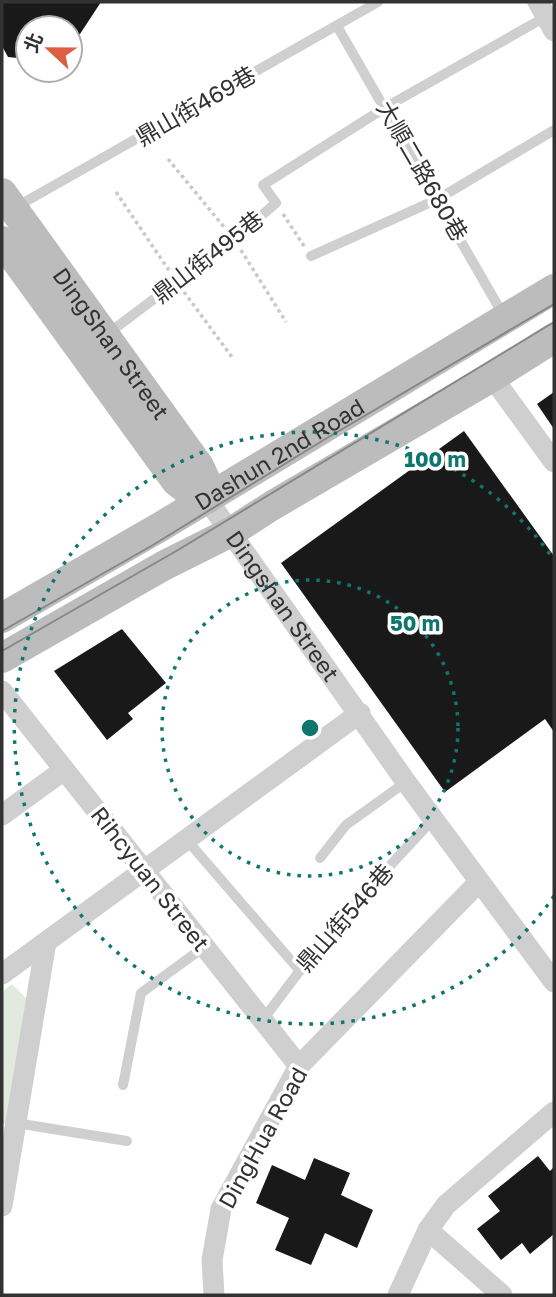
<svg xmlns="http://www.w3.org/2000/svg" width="556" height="1297" font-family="'Golos Text','Noto Sans TC',sans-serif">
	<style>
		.green { fill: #e2eade }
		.building { fill: #191919 }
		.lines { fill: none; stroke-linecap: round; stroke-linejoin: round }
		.path { stroke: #c9c9c9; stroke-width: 3.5; stroke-dasharray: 3.5 3.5; stroke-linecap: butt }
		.lane { stroke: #cfcfcf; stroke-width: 10 }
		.street { stroke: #cfcfcf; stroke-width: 21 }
		.secondary { stroke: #bcbcbc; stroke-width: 30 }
		.tram { stroke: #878787; stroke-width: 2 }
		.ring { fill: none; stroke: #0f766e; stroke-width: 3.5; stroke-dasharray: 3.5 7 }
		.labels { text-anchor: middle; stroke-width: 7; stroke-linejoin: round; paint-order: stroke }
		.street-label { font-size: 23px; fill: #323232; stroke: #fff }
		.centre { fill: #0f766e; stroke: #fff; stroke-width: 3.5 }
		.ring-label { font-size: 21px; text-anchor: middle; font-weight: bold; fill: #0f766e; stroke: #fff; stroke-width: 7; stroke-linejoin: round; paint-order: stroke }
	</style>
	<rect width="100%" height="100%" fill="#fff"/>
	<!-- green -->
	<path class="green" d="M12,984L26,998L7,1121L2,1126V992Z"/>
	<!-- building -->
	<g class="building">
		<path d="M2,2H101L80,34L70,40V28H28V59L8,57L2,46Z"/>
		<path d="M554,392V429L537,404Z"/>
		<path d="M464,431L554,556V732L545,719L445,792L281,563Z"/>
		<path d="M122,629L166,683L128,713L133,719L107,740L54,671Z"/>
		<path d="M538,1156L550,1171L554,1167V1234L530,1254L522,1243L501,1260L477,1229L500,1211L488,1196Z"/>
		<path d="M314,1158L350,1173L341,1195L373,1210L357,1248L325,1233L311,1265L275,1250L289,1218L256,1203L272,1165L305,1180Z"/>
	</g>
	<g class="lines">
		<!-- path -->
		<g class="path">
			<path d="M168,159L224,227"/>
			<path d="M116,192L170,272"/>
			<path d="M283,214L304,246"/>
			<path d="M241,250L286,322"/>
			<path d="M184,292L232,357"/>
		</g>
		<!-- lane -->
		<g class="lane">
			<path d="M337,26L505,318"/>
			<path d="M16,207L378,2"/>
			<path d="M311,256L438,199L554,130"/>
			<path d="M106,335L234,239L276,203L263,185L386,107L547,16"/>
			<path d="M186,839L300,971"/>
			<path d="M320,858L346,825L406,782"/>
			<path d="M262,1021L328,933L433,819"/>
			<path d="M123,1085L141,993L204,947"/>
			<path d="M16,1123L127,1141"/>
		</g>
		<!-- street -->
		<g class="street">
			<path d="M538,2L554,31"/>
			<path d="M492,377L554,462"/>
			<path id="s1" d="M207,499L406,782L554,982"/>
			<path d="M2,691L299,1066"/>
			<path d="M2,815L64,770"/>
			<path d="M2,974L360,713"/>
			<path d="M2,1206L46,942"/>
			<path d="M428,1230L502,1295"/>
			<path d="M214,1295L212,1260L221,1209L299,1066L479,882"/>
			<path d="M398,1295L428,1230L446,1205L554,1112"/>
		</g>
		<!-- secondary -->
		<g class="secondary">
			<path id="s2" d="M2,193L199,466L206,481L207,499"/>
			<path d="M2,241L176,481L189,491L207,499"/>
			<path id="s3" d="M2,618L160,527L554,289"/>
			<path d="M2,658L165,565L231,532L273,505L492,377L554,338"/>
		</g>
		<!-- tram -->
		<g class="tram">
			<path d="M2,631L153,545L322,441L554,304"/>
			<path d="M2,651L178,550L554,322"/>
		</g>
	</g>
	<!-- distance rings -->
	<g class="ring">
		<circle cx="310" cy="728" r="148"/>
		<path d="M554 896A296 296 0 1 1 554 560"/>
	</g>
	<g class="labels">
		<!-- street labels -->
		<g class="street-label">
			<text transform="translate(196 106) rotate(-30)" y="8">鼎山街469巷</text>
			<text transform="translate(422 171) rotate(60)" y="8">大順二路680巷</text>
			<text transform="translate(208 257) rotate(-38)" y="8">鼎山街495巷</text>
			<text dy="8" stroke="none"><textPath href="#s2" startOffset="186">DingShan Street</textPath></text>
			<text dy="8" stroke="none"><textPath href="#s3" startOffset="322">Dashun 2nd Road</textPath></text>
			<text dy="8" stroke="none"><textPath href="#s1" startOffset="131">Dingshan Street</textPath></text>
			<text transform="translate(150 879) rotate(52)" y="8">Rihcyuan Street</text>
			<text transform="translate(345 918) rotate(-49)" y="8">鼎山街546巷</text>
			<text transform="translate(263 1138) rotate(-61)" y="8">DingHua Road</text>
		</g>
	</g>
	<circle cx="310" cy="728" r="10" class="centre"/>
	<g class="ring-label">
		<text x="435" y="467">100 m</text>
		<text x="415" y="631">50 m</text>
	</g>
	<!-- border -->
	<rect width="556" height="1297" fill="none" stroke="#323232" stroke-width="7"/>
	<!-- north arrow -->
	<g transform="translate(49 49) rotate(292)"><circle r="33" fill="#ffffff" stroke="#adadad" stroke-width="2"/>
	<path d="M0-5L12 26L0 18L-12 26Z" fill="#dc5f41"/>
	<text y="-10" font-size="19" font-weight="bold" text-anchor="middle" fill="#323232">北</text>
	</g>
</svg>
